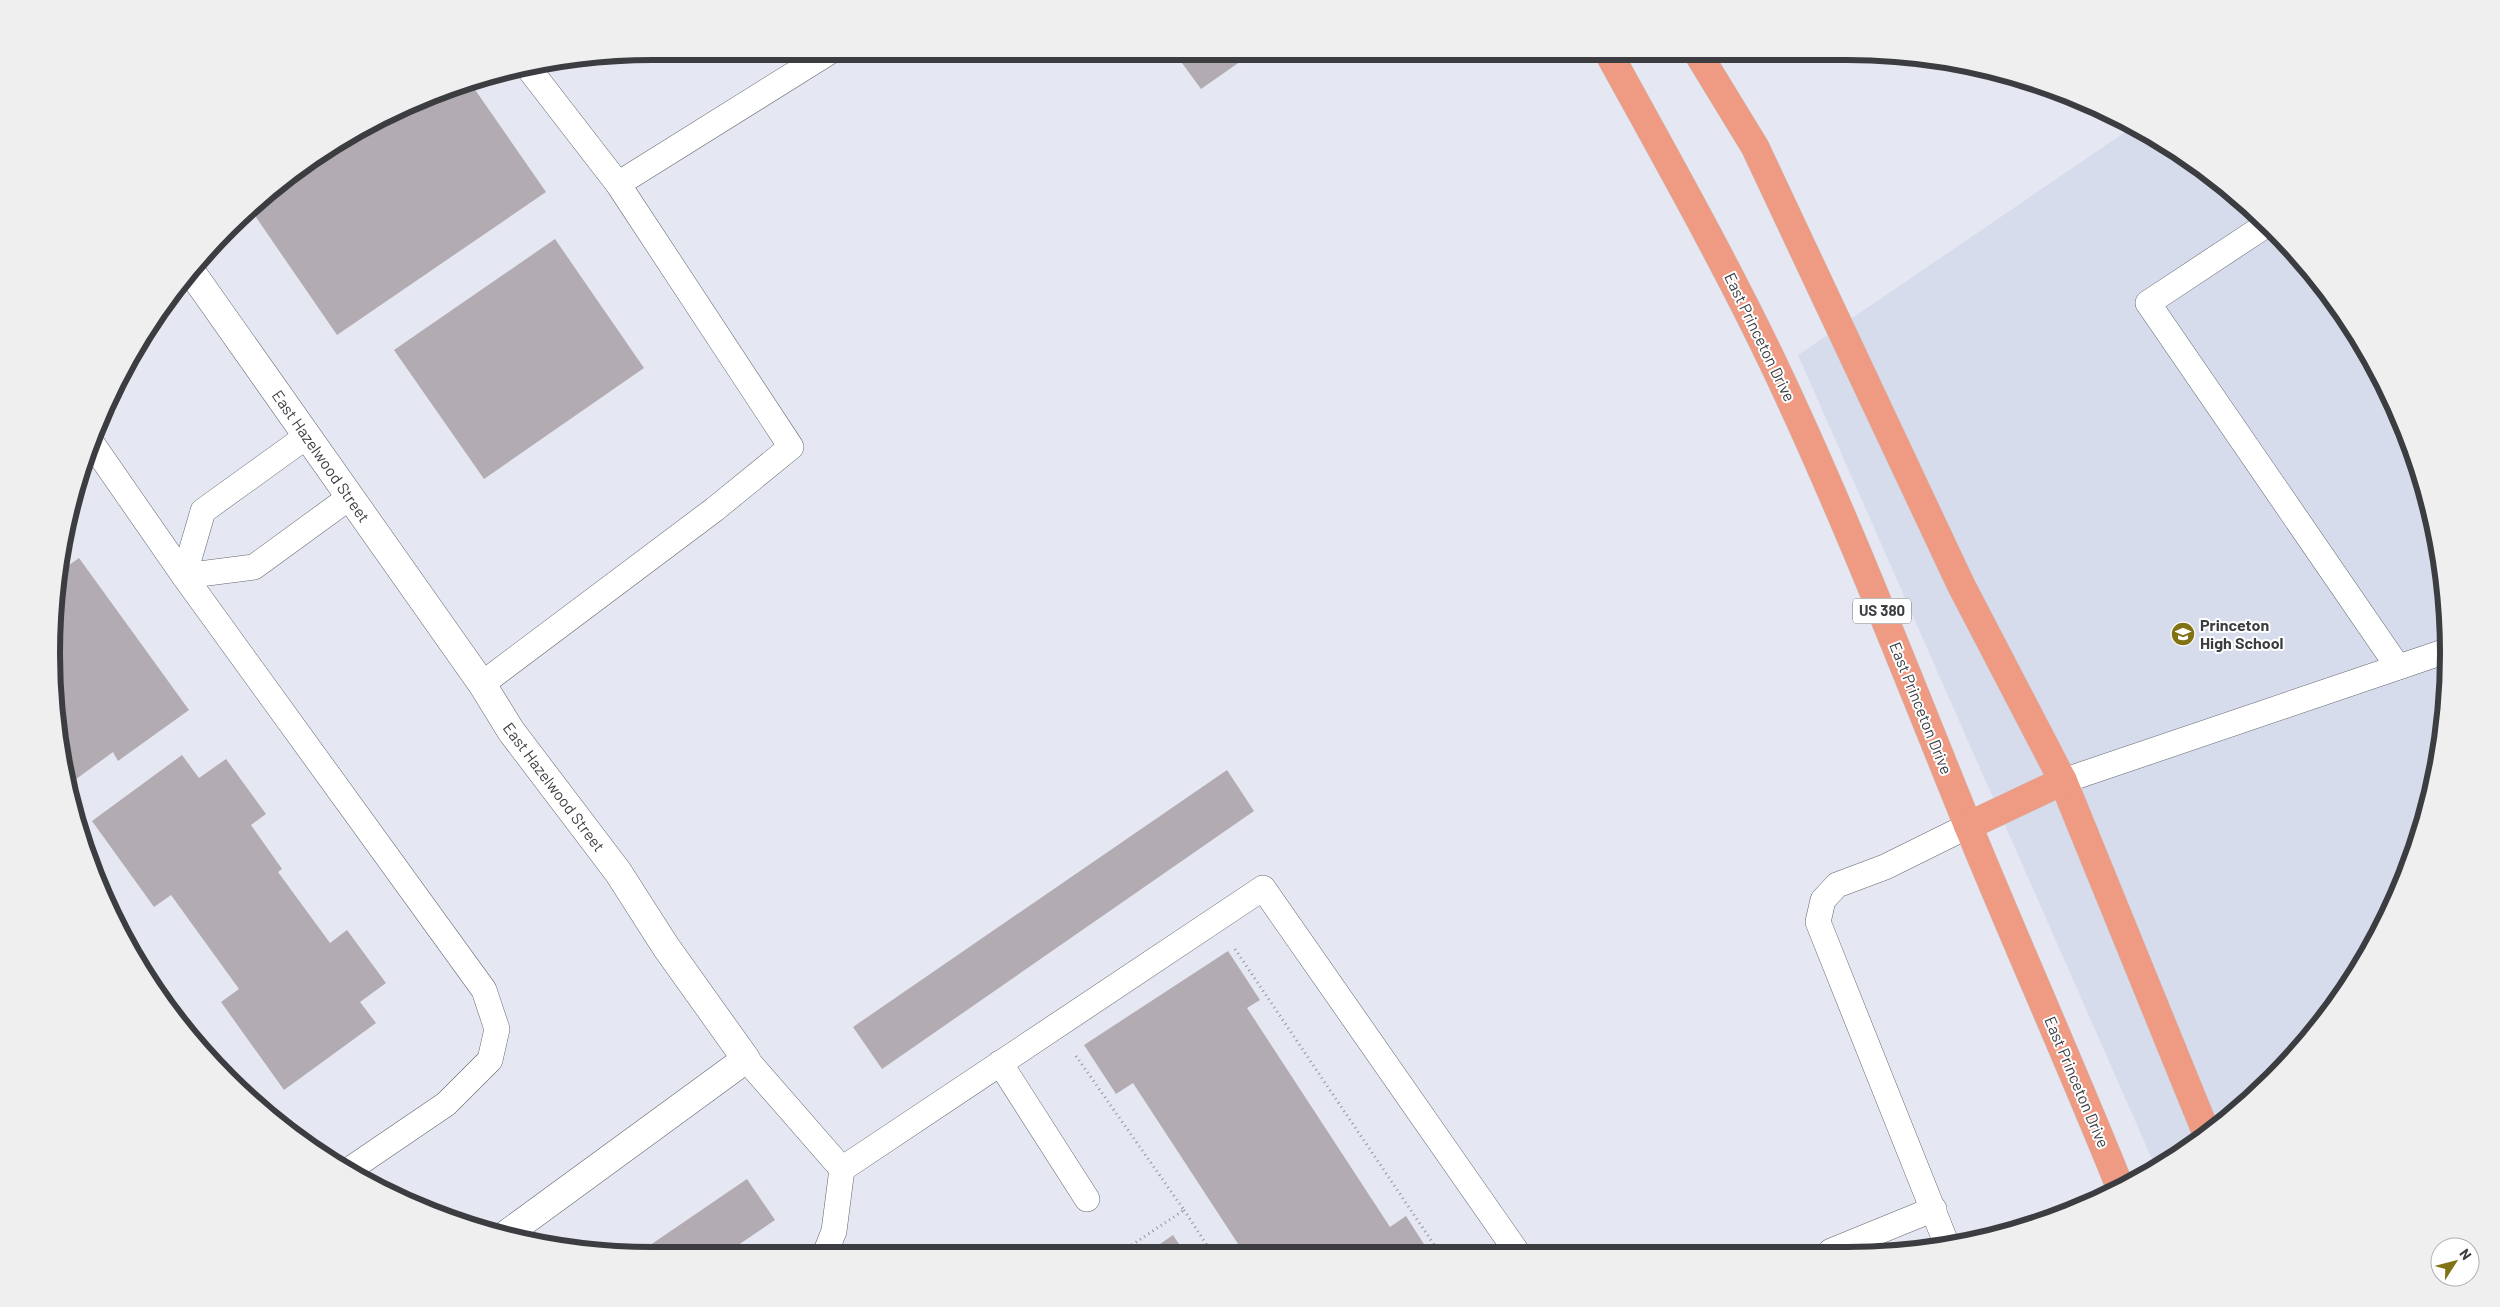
<svg xmlns="http://www.w3.org/2000/svg" width="2500" height="1307" font-family="Barlow,sans-serif">
	<style>
		.built { fill: #d6dcec }
		.building { fill: #b3abb2 }
		.lines { fill: none; stroke-linecap: round; stroke-linejoin: round }
		.lane-casing { stroke: #63666f; stroke-width: 26 }
		.street-casing { stroke: #63666f; stroke-width: 29 }
		.highway-casing { stroke: #c8c9ca; stroke-width: 29 }
		.path { stroke: #92959c; stroke-width: 3; stroke-dasharray: 1 4; stroke-linecap: butt }
		.lane { stroke: #fff; stroke-width: 25 }
		.street { stroke: #fff; stroke-width: 28 }
		.highway { stroke: #ef9a83; stroke-width: 28 }
		.labels { text-anchor: middle; stroke-width: 4; stroke-linejoin: round; paint-order: stroke }
		.shield { fill: #fff; stroke: #76777a; stroke-width: 1 }
		.shield-label { font-size: 15px; font-weight: bold; fill: #3b3d41 }
		.street-label { font-size: 16px; fill: #3b3d41; stroke: #fff }
		.poi-label { font-size: 16px; font-weight: bold; fill: #3b3d41; stroke: #fff; text-anchor: start }
		.rim { fill: none; stroke: #3b3d41; stroke-width: 6 }
	</style>
	<rect width="100%" height="100%" fill="#e5e8f2"/>
	<!-- built -->
	<path class="built" d="M2134,126L2213,176L2299,257L2368,353L2417,460L2444,575L2447,693L2428,810L2387,920L2299,1051L2181,1154L2156,1168L1798,355Z"/>
	<!-- building -->
	<g class="building">
		<path d="M1174,52H1254L1201,89Z"/>
		<path d="M469,81L546,192L337,335L251,210L287,176L353,132L381,119L385,125L419,102Z"/>
		<path d="M555,239L644,368L484,479L394,350Z"/>
		<path d="M79,558L189,710L118,761L113,752L68,785L53,693V614L59,572Z"/>
		<path d="M182,755L199,778L226,759L266,814L251,825L282,869L278,872L330,943L347,930L386,983L360,1002L376,1023L284,1090L221,1002L239,989L171,895L154,907L92,821Z"/>
		<path d="M1227,770L1254,811L882,1069L853,1027Z"/>
		<path d="M1228,951L1260,1000L1247,1008L1390,1227L1406,1216L1429,1252L1244,1253L1133,1083L1116,1094L1084,1045Z"/>
		<path d="M747,1179L775,1220L725,1254H637Z"/>
		<path d="M1173,1235L1185,1253H1147Z"/>
	</g>
	<g class="lines">
		<!-- lane casing -->
		<g class="lane-casing">
			<g id="lane">
				<path d="M526,65L618,184"/>
				<path d="M2266,225L2148,303L2398,667"/>
				<path d="M307,436L203,511L184,576L254,567L350,497"/>
				<path d="M91,442L184,576L484,990L497,1029L490,1060L446,1104L349,1170"/>
				<path d="M482,684L715,509L791,447L618,184L831,51"/>
				<path d="M2063,781L2446,651"/>
				<path d="M746,1059L842,1169L834,1231L825,1254"/>
				<path d="M1000,1063L1087,1199"/>
				<path d="M842,1169L1263,888L1517,1252"/>
				<path d="M1947,1245L1818,922L1823,900L1837,885L1885,867L1968,826"/>
				<path d="M1831,1251L1934,1209"/>
			</g>
		</g>
		<!-- street casing -->
		<g class="street-casing">
			<path id="street" d="M190,270L482,684L511,731L618,872L666,947L746,1059L504,1236"/>
		</g>
		<!-- highway casing -->
		<g class="highway-casing">
			<g id="highway">
				<path d="M1608,52C1665,156 1724,260 1775,367C1846,517 1905,670 1967,823C2017,945 2071,1065 2120,1187"/>
				<path d="M1697,52L1755,147L1961,585L2063,781L2206,1132"/>
				<path d="M1968,826L2063,781"/>
			</g>
		</g>
		<!-- path -->
		<g class="path">
			<path d="M1235,949L1439,1252"/>
			<path d="M1076,1056L1184,1210L1120,1253"/>
			<path d="M1184,1210L1212,1253"/>
		</g>
		<!-- lane -->
		<use href="#lane" class="lane"/>
		<!-- street -->
		<use href="#street" class="street"/>
		<!-- highway -->
		<use href="#highway" class="highway"/>
	</g>
	<!-- icons -->
	<defs>
		<g id="school-disc" transform="scale(1.25)"><circle r="9.5" fill="#817213" stroke="#fff"/><path d="M0-5L7-2L0 1L-7-2ZM-4 1L0 2.5L4 1V4Q0 6-4 4Z" fill="#fff"/></g>
	</defs>
	<g fill-rule="evenodd">
		<use href="#school-disc" x="2183" y="634"/>
	</g>
	<g class="labels">
		<!-- shield labels -->
		<rect class="shield" x="1853" y="598.5" width="58" height="25" rx="4"/>
		<g class="shield-label">
			<text x="1882" y="616">US 380</text>
		</g>
		<!-- street labels -->
		<g class="street-label">
			<text transform="translate(1760 337) rotate(64)" y="6">East Princeton Drive</text>
			<text transform="translate(321 456) rotate(55)" y="6">East Hazelwood Street</text>
			<text transform="translate(1921 708) rotate(68)" y="6">East Princeton Drive</text>
			<text transform="translate(554 787) rotate(53)" y="6">East Hazelwood Street</text>
			<text transform="translate(2077 1082) rotate(67)" y="6">East Princeton Drive</text>
		</g>
		<!-- poi labels -->
		<g class="poi-label">
			<text x="2200" y="631">Princeton<tspan x="2200" dy="18">High School</tspan></text>
		</g>
	</g>
	<!-- crop -->
	<path d="M0 0H2500V1307H0ZM653 60H1847A593 593 0 0 1 2440 653V654A593 593 0 0 1 1847 1247H653A593 593 0 0 1 60 654V653A593 593 0 0 1 653 60Z" fill="#efeff0" fill-rule="evenodd"/>
	<path class="rim" d="M653 60H1847A593 593 0 0 1 2440 653V654A593 593 0 0 1 1847 1247H653A593 593 0 0 1 60 654V653A593 593 0 0 1 653 60Z"/>
	<!-- north arrow -->
	<g transform="translate(2455 1262) rotate(54)"><circle r="24" fill="#ffffff" stroke="#b1b1b3"/>
	<path d="M0-4L9 19L0 12L-9 19Z" fill="#817213"/>
	<text y="-8" font-size="14" font-weight="bold" text-anchor="middle" fill="#3b3d41">N</text>
	</g>
</svg>
